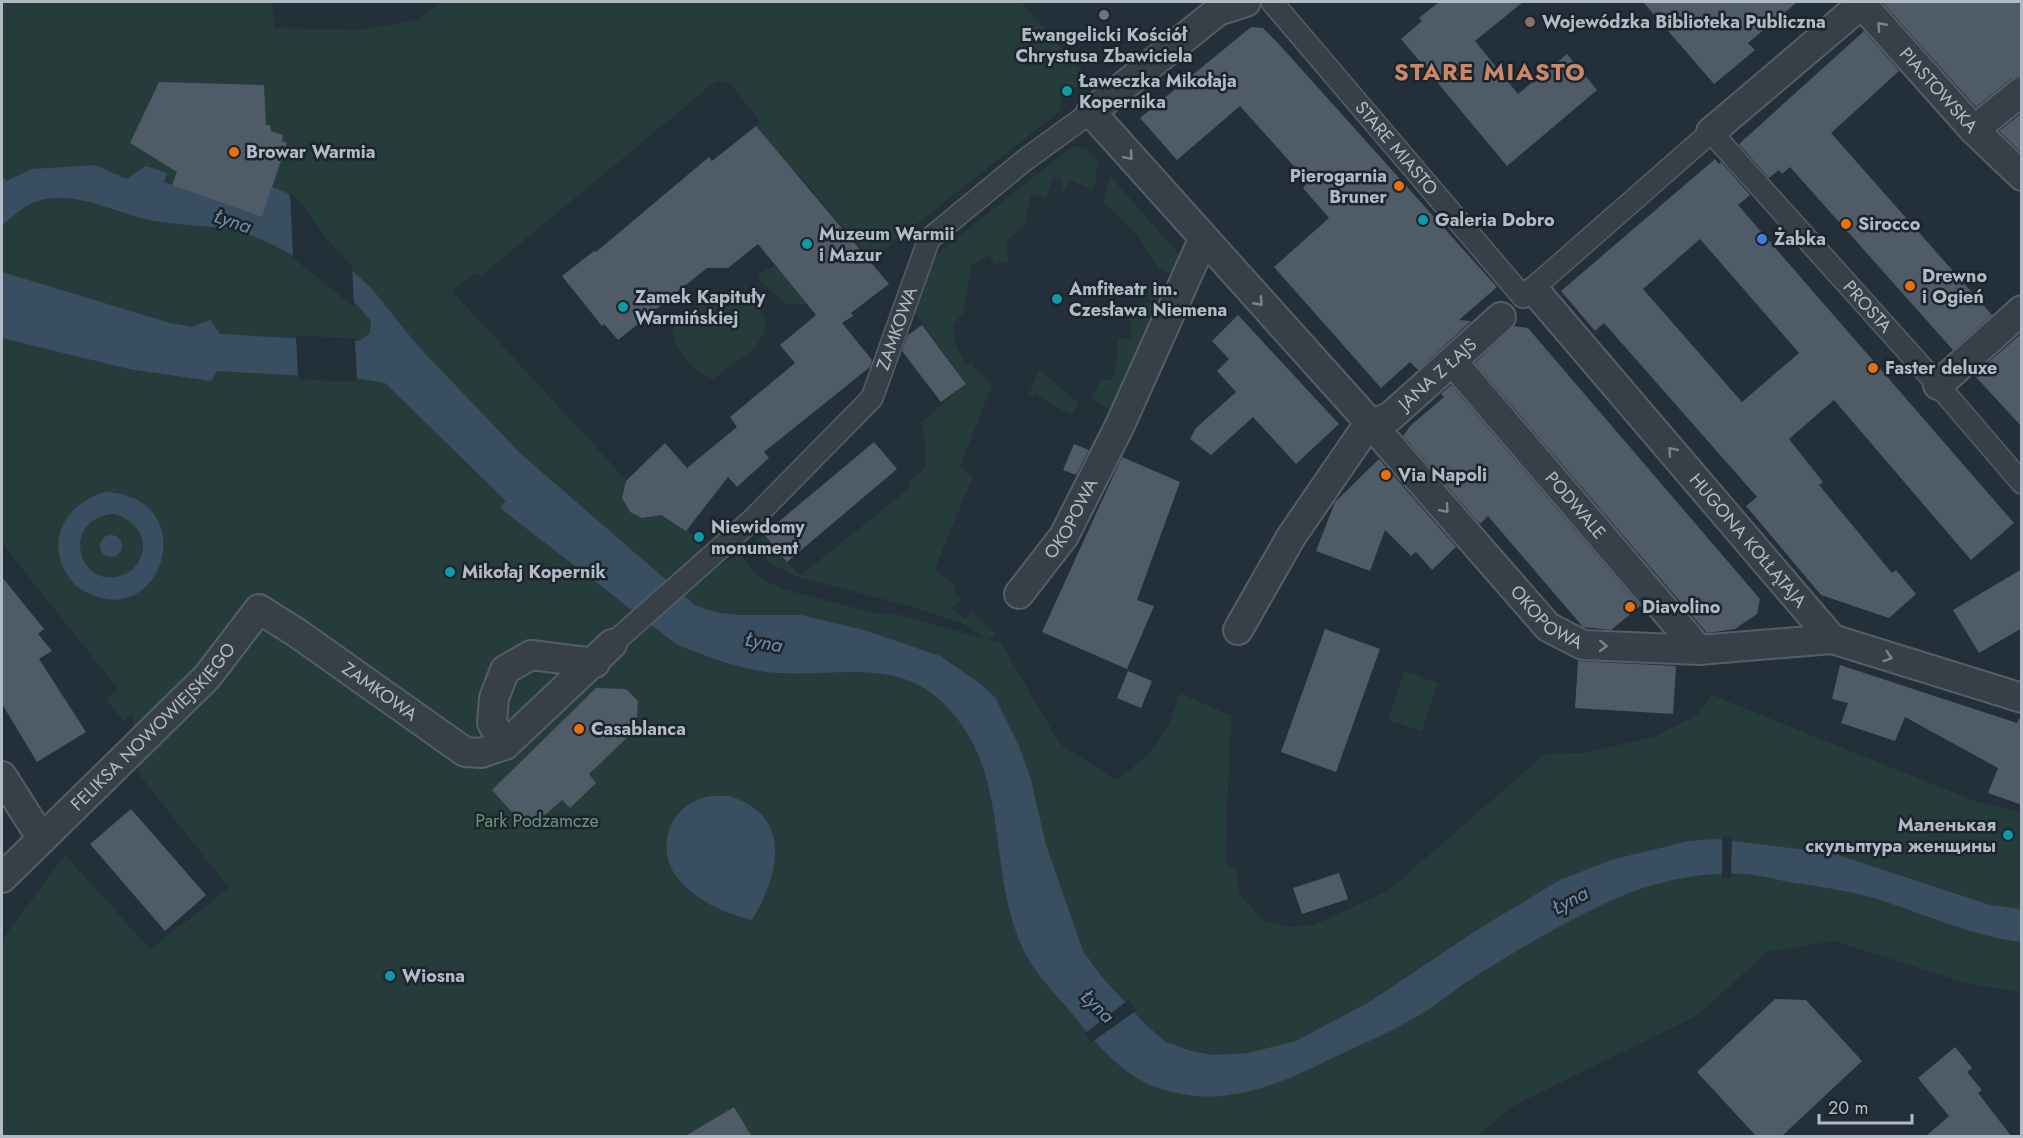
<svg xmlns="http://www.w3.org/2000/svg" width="2023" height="1138" font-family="Jost,sans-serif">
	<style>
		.green { fill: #263c3b }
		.water { fill: #3a4e61; fill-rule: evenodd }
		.pier { fill: #232f39 }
		.building { fill: #4f5b67; fill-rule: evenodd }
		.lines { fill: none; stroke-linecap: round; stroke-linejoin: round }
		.pedestrian-casing { stroke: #555e67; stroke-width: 24 }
		.minor-casing { stroke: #555e67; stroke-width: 32 }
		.pedestrian { stroke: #374049; stroke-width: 21 }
		.minor { stroke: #374049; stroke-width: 28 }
		.oneway { stroke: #7b848d }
		.worship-dot { fill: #6b7280; stroke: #1c252e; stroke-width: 2 }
		.education-dot { fill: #8d6e63; stroke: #1c252e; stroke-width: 2 }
		.culture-dot { fill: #0f9aa8; stroke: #1c252e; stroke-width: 2 }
		.food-dot { fill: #e8710a; stroke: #1c252e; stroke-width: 2 }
		.shop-dot { fill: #3f7fe0; stroke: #1c252e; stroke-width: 2 }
		.labels { text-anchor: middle; stroke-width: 5; stroke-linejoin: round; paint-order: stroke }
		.poi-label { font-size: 18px; font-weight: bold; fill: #b2bbc5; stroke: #1c252e; text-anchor: start }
		.street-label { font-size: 18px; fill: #b2bbc5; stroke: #1c252e }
		.park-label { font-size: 18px; fill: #6b9570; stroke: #1c252e }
		.water-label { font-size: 20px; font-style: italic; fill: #748fa7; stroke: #1c252e }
		.district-label { font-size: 24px; font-weight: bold; letter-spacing: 1.5px; fill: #c86; stroke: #1c252e }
	</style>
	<rect width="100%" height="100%" fill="#232f39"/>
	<!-- green -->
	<g class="green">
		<path d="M2,2H272L274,28L359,30L420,19L440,2H1021L1088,77L1061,100L1060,111L871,260L792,167L787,170L756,126L761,122L729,82L716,81L481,276L475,273L452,291L626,480L622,498L630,512L647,518L659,514L686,531L688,529L703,549L721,565L740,554L757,576L782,589L879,614H896L985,639L964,624L913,607L798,577L769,563L752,545L764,534L800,576L911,487L908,483L926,466L924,433L921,423L966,383L913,310L933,257L1073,146L1086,149L1098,161L1095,185L1091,190L1070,179L1063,194L1062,180L1053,177L1046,198L1031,194L1025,225L1006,241L1008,262L995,264L988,255L972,265L963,313L953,325L954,340L966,366L971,363L992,385L960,467L973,476L935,569L956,586L955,595L961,599L952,608L965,619L972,611L996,635L988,640L1001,643L1060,744L1116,780C1154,753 1166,738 1180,693L1231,716L1225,861L1237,872L1239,894L1264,921L1288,927L1314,925L1388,891L1545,754L1586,753L1656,736L1697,715L1712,695L1977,802L2021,812V992L1969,984L1834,941L1767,952L1698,1015L1513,1106L1477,1136H2V940L65,855L150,949L229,888L139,774L133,712L123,721L106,699L118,689L2,543Z"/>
		<path d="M1110,176L1183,259L1175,276L1159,269L1136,233L1103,202Z"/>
		<path d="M775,266L807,304H787L758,280L760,273Z"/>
		<path d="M1157,285L1168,292L1114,411L1091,399L1101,379L1112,380L1117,360L1118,339L1132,338L1129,316L1141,314L1139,304L1150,302L1147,288Z"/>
		<path d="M726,291C742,294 751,298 761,311C780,340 733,363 713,379C695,373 670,348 673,328L709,295Z"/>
		<path d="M1039,370L1079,403L1071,415L1035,394L1033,397L1029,394Z"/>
		<path d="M1404,671L1438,683L1422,732L1388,720Z"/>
	</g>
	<!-- water -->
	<g class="water">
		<path d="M95,165L127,179L146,166L167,173L164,182L262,216L272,187L287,193L301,207L340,259L372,289L417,345L521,454L695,605L715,612L738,615H801L864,630L940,656L978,682L995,697L1018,744L1030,776L1046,845L1083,951L1102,977L1146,1025L1166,1042L1191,1051L1213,1055L1248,1053L1296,1041L1371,1001L1480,928L1560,880L1611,860L1689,841L1716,839L1832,853L1990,905L2021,909V942C1972,936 1925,914 1877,899C1850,891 1823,887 1795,883C1779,880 1762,876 1746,874C1702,871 1655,881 1615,899C1565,921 1508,955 1462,985C1448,995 1435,1006 1421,1014C1395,1030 1366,1042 1339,1055C1303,1072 1269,1090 1229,1095C1204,1099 1179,1095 1155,1087C1122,1074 1095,1043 1074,1016C1056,994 1030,969 1020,942C985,857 1013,760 934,695C891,660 831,676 780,673C746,672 707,657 676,644L500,508L506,501L385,383L361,379L217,371L211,381L129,369L2,338V272L170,323L191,327L210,320L220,334L345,341H359L370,333L371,321C342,283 274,237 228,229C202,225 176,225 150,220C115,213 71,188 35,202C23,207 12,217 2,225L3,177L6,181L32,169Z"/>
		<path d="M105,492C199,496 167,619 98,597C88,593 77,589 71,580C43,543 64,504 105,492ZM114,514C134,519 150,538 140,559C136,568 128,574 120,576C77,589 60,518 114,514Z"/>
		<circle cx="111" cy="546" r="11"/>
		<path d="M729,796C794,816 779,875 752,920C725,913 695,901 677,877C657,852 667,812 697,800C707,795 718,796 729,796Z"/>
	</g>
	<!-- pier -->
	<g class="pier">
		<path d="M290,192L303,205L326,238L352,266L354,307L293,258Z"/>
		<path d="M296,336L355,338L357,382L298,379Z"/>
		<path d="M1722,837L1732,838L1731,878H1722Z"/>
		<path d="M1128,1000L1137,1010L1092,1042L1084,1034Z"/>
	</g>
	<!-- building -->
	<g class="building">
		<path d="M1439,2H1523L1475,41L1518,94L1567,54L1597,90L1507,166L1401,39L1422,21L1419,18Z"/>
		<path d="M1643,2H1797L1748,43L1755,50L1714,84Z"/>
		<path d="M1882,2H2022V75L2012,78L1976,107Z"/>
		<path d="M1251,27L1263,28L1277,42L1497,287L1459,320L1471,321L1418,370L1410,362L1381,388L1274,267L1329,218L1303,188L1308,182L1240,106L1177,160L1140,118Z"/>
		<path d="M1864,31L1899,71L1831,133L1992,315L1953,350L1790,167L1782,174L1779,170L1769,178L1739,144Z"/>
		<path d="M159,82L264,85L266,125H270L271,131L283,135L282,141L287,143L262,217L172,185L177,172L130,143Z"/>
		<path d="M2022,113V153L1999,131Z"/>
		<path d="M756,126L889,284L851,313L853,316L842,323L872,360L870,367L764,452L769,458L737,487L728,477L686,531L661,515L642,518L630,512L622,498L626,481L665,443L687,468L737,427L730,417L795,363L780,345L816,315L758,244L728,268H707L618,340L604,324L602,326L562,276L594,251L596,252L709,157L712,161Z"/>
		<path d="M1715,159L1719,164L1721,162L1750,195L1738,205L2014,523L1971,560L1834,400L1789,439L1823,482L1819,485L1892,573L1896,570L1916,594L1889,618L1821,595L1746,506L1757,497L1604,323L1595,331L1561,291ZM1700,239L1799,353L1742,402L1643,289Z"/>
		<path d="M1238,315L1339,424L1296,464L1253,417L1211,455L1190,439L1196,428L1236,392L1217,371L1229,359L1212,341Z"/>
		<path d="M922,325L966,384L941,402L902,351L908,335Z"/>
		<path d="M1514,326L1528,328L1760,599L1757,614L1735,629L1707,633L1475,363Z"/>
		<path d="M2022,333V427L1974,375Z"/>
		<path d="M1451,385L1640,606L1611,630L1583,627L1488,516L1480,524L1403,436L1410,426L1444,397L1441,394Z"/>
		<path d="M874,442L897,469L787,562L764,534Z"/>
		<path d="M1074,444L1089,450L1076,475L1063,470Z"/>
		<path d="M1122,457L1180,482L1137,600L1154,606L1127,669L1042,632Z"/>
		<path d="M1379,459L1456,547L1432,570L1416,552L1411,556L1385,530L1370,571L1316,551L1335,502Z"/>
		<path d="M2022,569V628L1979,653L1953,610Z"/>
		<path d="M2,577L44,629L38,634L52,651L39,659L86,732L37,762L2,704Z"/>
		<path d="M1325,629L1380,649L1336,772L1281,752Z"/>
		<path d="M1578,661L1676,666L1673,714L1575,708Z"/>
		<path d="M1840,665L2017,723L2022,714V805L1988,793L1998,768L1905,717L1895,741L1841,723L1848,703L1832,699Z"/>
		<path d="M1128,671L1152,681L1141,708L1117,698Z"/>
		<path d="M596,688L626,689L638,701L636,729L589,774L596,783L570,808L562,800L528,830L492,790Z"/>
		<path d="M131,809L206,895L165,931L90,844Z"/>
		<path d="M1339,873L1348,899L1302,914L1293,888Z"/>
		<path d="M1775,999L1806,1000L1862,1061L1781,1137H1757L1697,1072Z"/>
		<path d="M1955,1047L1972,1068L1967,1072L1982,1090L1978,1093L2012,1137H1925L1949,1116L1918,1078Z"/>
		<path d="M734,1107L752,1137H684Z"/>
	</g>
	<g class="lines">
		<!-- pedestrian casing -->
		<g class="pedestrian-casing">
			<g id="pedestrian">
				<path id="s1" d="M1272,2L1523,297L1711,132L1938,385L2022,483"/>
				<path id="s2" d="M612,644L752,520L872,398L929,239L1025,160L1091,112"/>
			</g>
		</g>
		<!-- minor casing -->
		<g class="minor-casing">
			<g id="minor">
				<path id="s3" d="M1246,2L1218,11L1091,112L1371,424L1548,627L1583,645L1699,650L1832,639"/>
				<path id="s4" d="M1860,2L1974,130L2022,176"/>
				<path d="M1974,130L2022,91"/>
				<path d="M1711,132L1864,2"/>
				<path id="s5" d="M1535,291L1832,639L2022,698"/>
				<path id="s6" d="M1452,361L1699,650"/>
				<path d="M1938,385L2022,310"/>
				<path id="s7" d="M1019,594L1064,536L1120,425L1203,240"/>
				<path id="s8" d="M1238,630L1291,537L1363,432L1371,424L1390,417L1501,317"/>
				<path d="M505,745L492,723L494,698L505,670L531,655L595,663"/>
				<path d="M2,776L42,839"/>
				<path id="s9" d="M2,878L207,677L259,609L297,633L465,752L481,753L505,745L612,644"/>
			</g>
		</g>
		<!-- pedestrian -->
		<use href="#pedestrian" class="pedestrian"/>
		<!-- minor -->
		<use href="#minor" class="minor"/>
	</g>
	<!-- one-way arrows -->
	<defs><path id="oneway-chevron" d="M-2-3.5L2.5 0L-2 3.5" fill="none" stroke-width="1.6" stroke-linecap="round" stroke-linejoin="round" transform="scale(1.5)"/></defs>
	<g class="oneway">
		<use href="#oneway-chevron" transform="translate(1881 26) rotate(-132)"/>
		<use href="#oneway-chevron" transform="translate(1129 156) rotate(49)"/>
		<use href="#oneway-chevron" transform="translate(1259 302) rotate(48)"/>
		<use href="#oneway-chevron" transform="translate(1672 451) rotate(-130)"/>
		<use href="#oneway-chevron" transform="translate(1445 509) rotate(49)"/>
		<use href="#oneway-chevron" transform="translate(1603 646) rotate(2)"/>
		<use href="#oneway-chevron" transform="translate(1888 657) rotate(17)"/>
	</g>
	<!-- markers -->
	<circle class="worship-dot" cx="1104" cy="15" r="6"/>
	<circle class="education-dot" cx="1530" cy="22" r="6"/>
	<g class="culture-dot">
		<circle cx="1067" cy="91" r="6"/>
		<circle cx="1423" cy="220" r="6"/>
		<circle cx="807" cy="244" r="6"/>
		<circle cx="1057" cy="299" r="6"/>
		<circle cx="623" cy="307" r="6"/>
		<circle cx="699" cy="537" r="6"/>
		<circle cx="450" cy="572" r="6"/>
		<circle cx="2008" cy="835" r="6"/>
		<circle cx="390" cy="976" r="6"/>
	</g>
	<g class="food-dot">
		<circle cx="234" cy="152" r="6"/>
		<circle cx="1399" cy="186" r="6"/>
		<circle cx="1846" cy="224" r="6"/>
		<circle cx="1910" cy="286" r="6"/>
		<circle cx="1873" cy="368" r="6"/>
		<circle cx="1386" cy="475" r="6"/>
		<circle cx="1630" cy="607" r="6"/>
		<circle cx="579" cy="729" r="6"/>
	</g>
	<circle class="shop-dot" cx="1762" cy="239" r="6"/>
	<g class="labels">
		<!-- poi labels -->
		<g class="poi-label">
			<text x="1542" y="28">Wojewódzka Biblioteka Publiczna</text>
			<text x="1104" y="41" text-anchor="middle">Ewangelicki Kościół<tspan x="1104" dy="21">Chrystusa Zbawiciela</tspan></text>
			<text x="1079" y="87">Ławeczka Mikołaja<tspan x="1079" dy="21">Kopernika</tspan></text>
			<text x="246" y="158">Browar Warmia</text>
			<text x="1387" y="182" text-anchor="end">Pierogarnia<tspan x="1387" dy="21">Bruner</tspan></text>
			<text x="1435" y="226">Galeria Dobro</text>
			<text x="1858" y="230">Sirocco</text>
			<text x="819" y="240">Muzeum Warmii<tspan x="819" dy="21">i Mazur</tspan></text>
			<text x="1774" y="245">Żabka</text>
			<text x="1922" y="282">Drewno<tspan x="1922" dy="21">i Ogień</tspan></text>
			<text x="1069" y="295">Amfiteatr im.<tspan x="1069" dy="21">Czesława Niemena</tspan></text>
			<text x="635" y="303">Zamek Kapituły<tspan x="635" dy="21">Warmińskiej</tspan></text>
			<text x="1885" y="374">Faster deluxe</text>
			<text x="1398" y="481">Via Napoli</text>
			<text x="711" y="533">Niewidomy<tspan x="711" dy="21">monument</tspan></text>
			<text x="462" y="578">Mikołaj Kopernik</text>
			<text x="1642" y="613">Diavolino</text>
			<text x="591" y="735">Casablanca</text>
			<text x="1996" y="831" text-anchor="end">Маленькая<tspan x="1996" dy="21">скульптура женщины</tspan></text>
			<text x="402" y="982">Wiosna</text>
		</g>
		<!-- street labels -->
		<g class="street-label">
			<text dy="6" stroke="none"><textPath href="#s4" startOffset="118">PIASTOWSKA</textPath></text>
			<text dy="6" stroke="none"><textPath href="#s1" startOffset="192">STARE MIASTO</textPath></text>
			<text dy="6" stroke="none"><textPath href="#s1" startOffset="872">PROSTA</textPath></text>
			<text dy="6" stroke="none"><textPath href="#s2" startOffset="432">ZAMKOWA</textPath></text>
			<text dy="6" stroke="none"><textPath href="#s8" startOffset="330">JANA Z ŁAJS</textPath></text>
			<text dy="6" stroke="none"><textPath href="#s6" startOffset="190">PODWALE</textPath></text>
			<text dy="6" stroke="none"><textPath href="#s7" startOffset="92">OKOPOWA</textPath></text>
			<text dy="6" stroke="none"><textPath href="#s5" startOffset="328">HUGONA KOŁŁĄTAJA</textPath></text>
			<text dy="6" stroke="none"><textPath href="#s3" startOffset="873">OKOPOWA</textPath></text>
			<text dy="6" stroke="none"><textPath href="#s9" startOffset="519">ZAMKOWA</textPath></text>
			<text dy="6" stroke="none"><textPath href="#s9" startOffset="214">FELIKSA NOWOWIEJSKIEGO</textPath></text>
		</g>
		<!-- park labels -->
		<g class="park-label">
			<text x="537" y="827">Park Podzamcze</text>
		</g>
		<!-- water labels -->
		<g class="water-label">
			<text transform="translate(233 221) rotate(19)" y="7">Łyna</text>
			<text transform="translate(764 642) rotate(11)" y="7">Łyna</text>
			<text transform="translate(1570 900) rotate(-28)" y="7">Łyna</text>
			<text transform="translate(1098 1006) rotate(45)" y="7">Łyna</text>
		</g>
		<!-- district labels -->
		<g class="district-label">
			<text x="1490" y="80">STARE MIASTO</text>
		</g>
	</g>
	<!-- border -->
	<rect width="2023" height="1138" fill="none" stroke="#b2bbc5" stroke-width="6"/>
	<!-- scale -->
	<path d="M1819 1114v9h93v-9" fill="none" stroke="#b2bbc5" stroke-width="3"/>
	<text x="1828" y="1114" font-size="18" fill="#b2bbc5" stroke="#1c252e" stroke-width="4.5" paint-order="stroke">20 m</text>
</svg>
